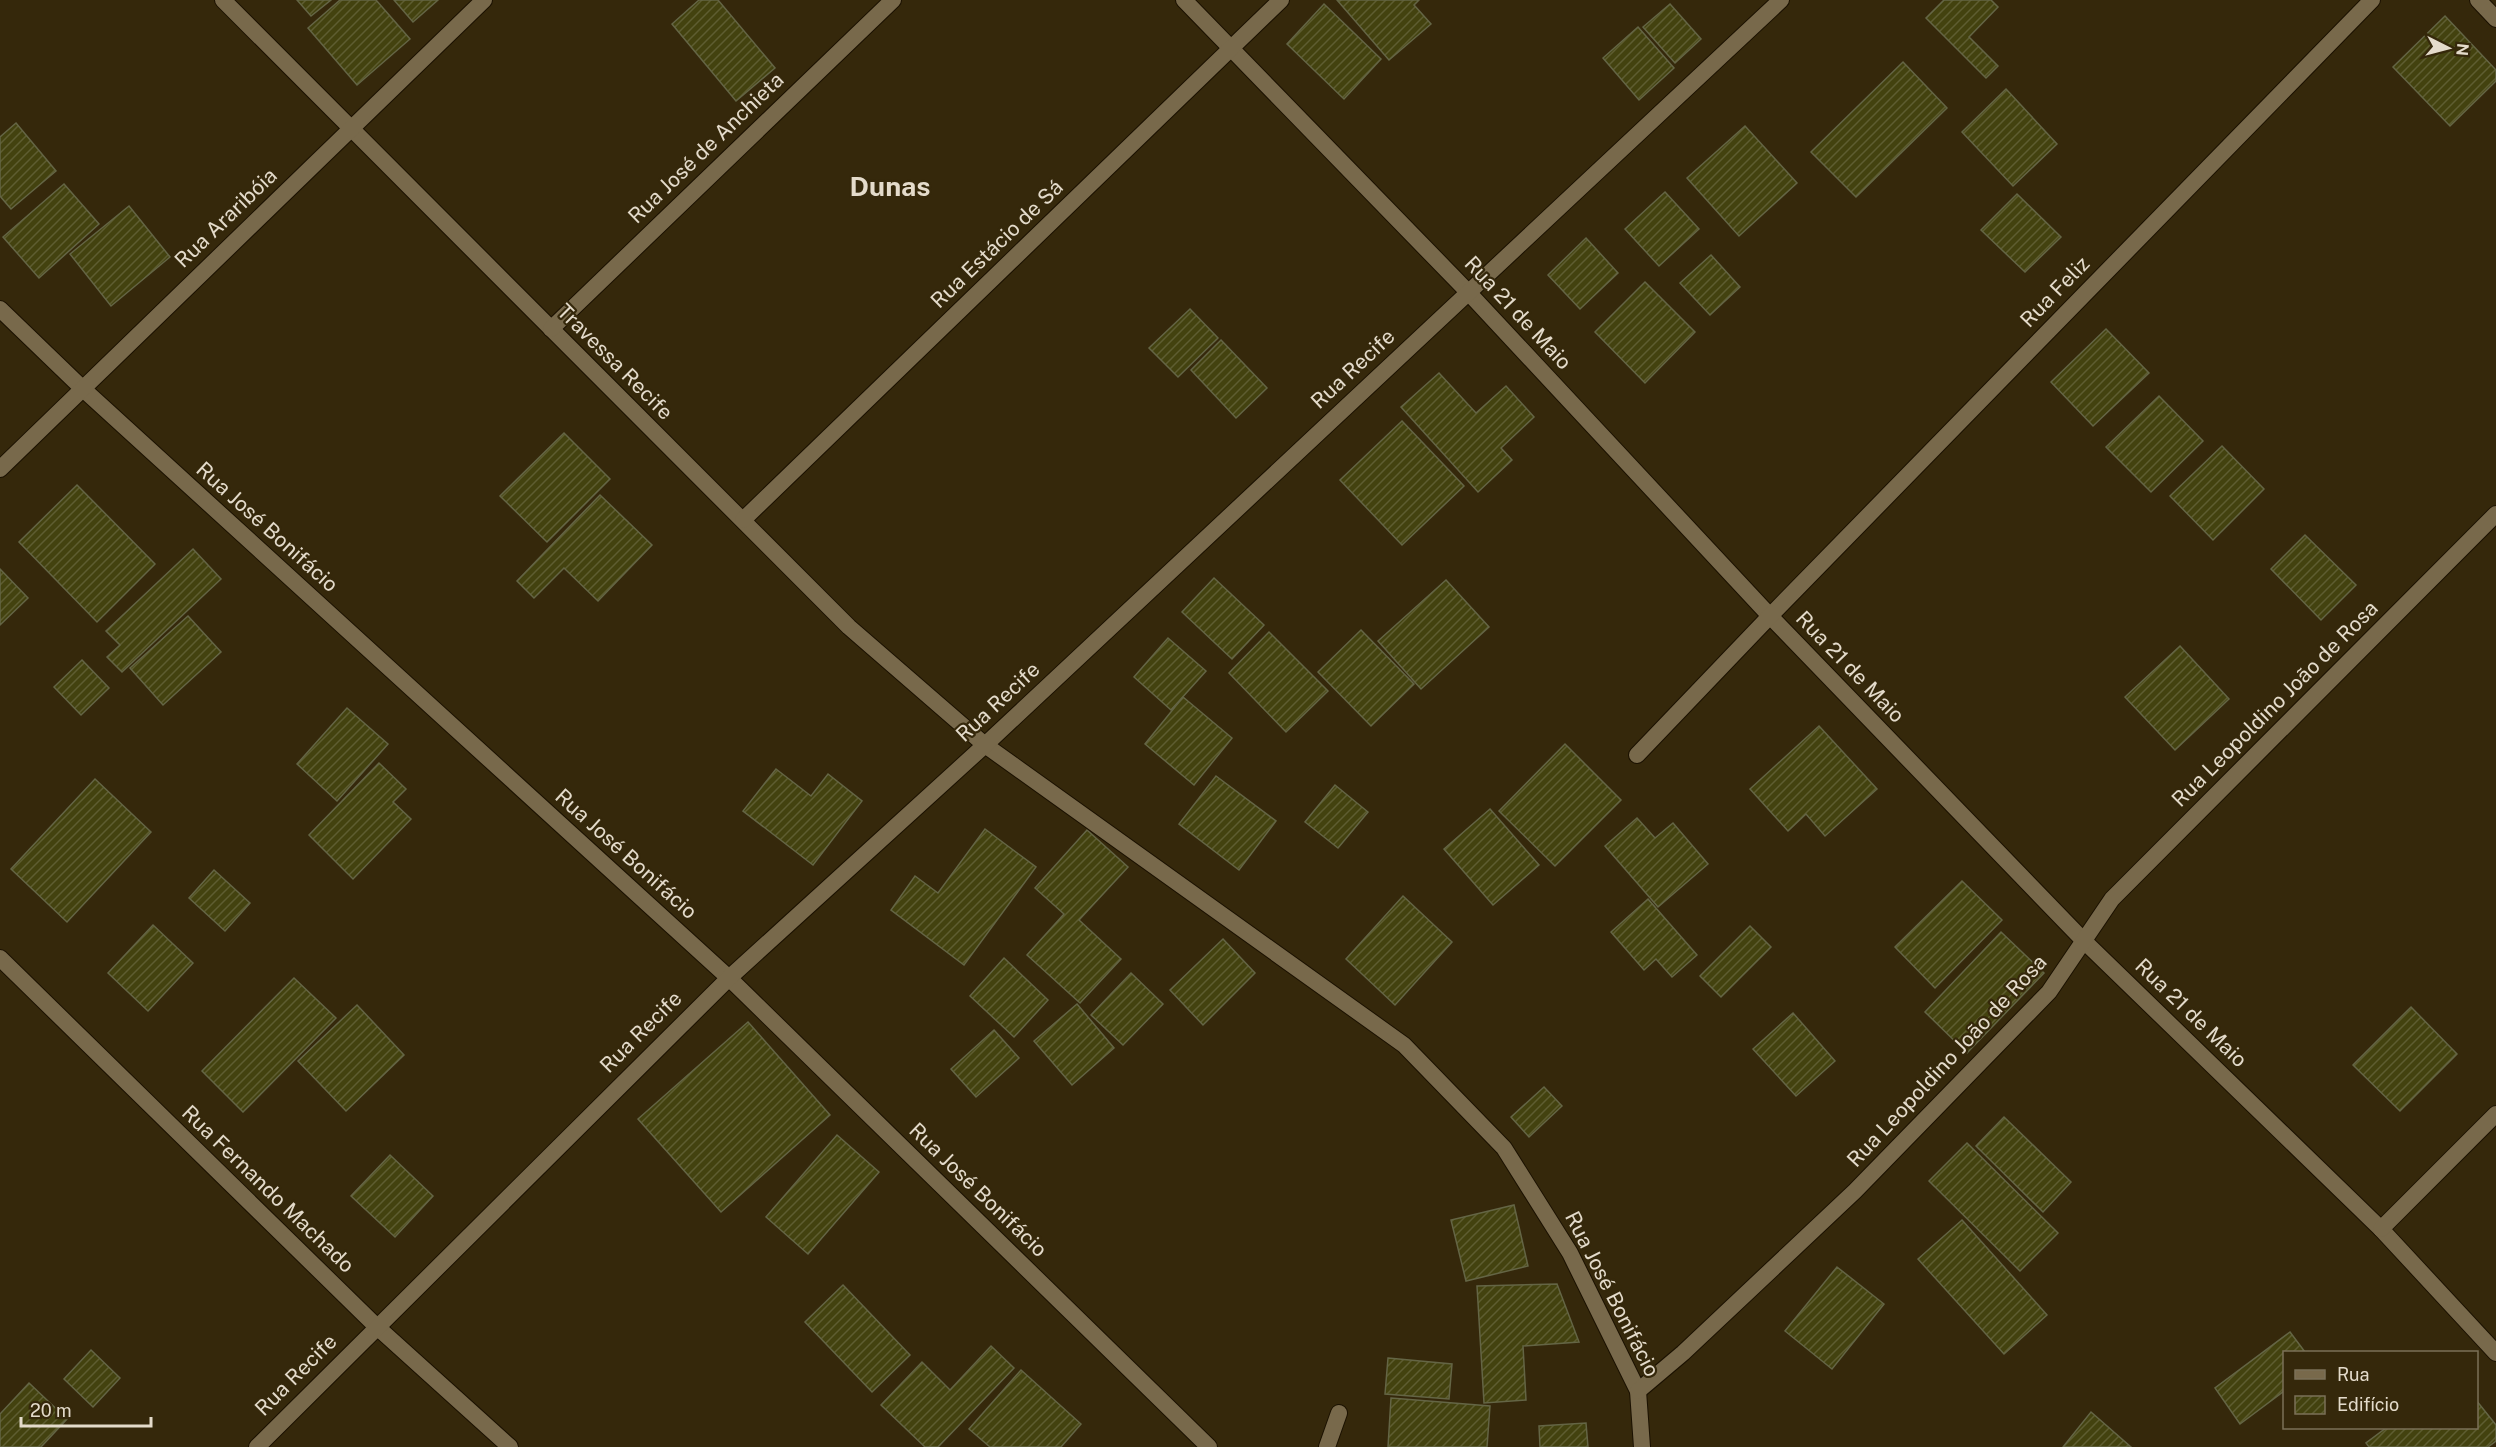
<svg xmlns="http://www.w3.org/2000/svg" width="2496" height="1447" font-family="'Public Sans',sans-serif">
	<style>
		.building { fill: url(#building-hatch); stroke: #646545; stroke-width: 1.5 }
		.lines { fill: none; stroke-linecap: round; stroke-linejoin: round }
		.minor-casing { stroke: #1b1100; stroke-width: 18 }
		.minor { stroke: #78694b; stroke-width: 16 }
		.labels { text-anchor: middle; stroke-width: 4.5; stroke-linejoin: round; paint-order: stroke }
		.street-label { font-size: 21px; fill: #e4dbcb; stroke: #35280b }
		.district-label { font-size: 27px; font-weight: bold; fill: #e4dbcb; stroke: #35280b }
	</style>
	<defs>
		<pattern id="building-hatch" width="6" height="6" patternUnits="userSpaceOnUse" patternTransform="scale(1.5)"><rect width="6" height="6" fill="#43420f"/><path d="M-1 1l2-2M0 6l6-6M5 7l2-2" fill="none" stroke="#5e5d31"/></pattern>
	</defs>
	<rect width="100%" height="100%" fill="#35280b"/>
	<!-- building -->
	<g class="building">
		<path d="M297,0H331L311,16Z"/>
		<path d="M340,0H376L410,39L357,85L308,28Z"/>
		<path d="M394,0H438L413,22Z"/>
		<path d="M699,0H718L775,68L736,101L672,24Z"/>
		<path d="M1337,0H1419L1414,5L1431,24L1389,60Z"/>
		<path d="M1944,0H1991L1998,7L1969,37L1998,66L1986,78L1926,18Z"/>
		<path d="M1324,4L1381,59L1344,99L1287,44Z"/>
		<path d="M1670,4L1701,39L1675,63L1643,27Z"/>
		<path d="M2445,16L2496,70V81L2450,126L2393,67Z"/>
		<path d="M1638,27L1674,68L1639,100L1603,58Z"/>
		<path d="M1903,62L1947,108L1856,197L1811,152Z"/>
		<path d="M2006,89L2057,144L2013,186L1962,132Z"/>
		<path d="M16,123L56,171L11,209L0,196V137Z"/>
		<path d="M1745,126L1797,183L1739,236L1687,178Z"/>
		<path d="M64,184L99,224L39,278L3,237Z"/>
		<path d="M1665,192L1699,229L1659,266L1625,229Z"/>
		<path d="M2017,194L2061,237L2025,272L1981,230Z"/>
		<path d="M129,206L170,257L111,306L70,254Z"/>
		<path d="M1586,238L1618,273L1580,309L1548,275Z"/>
		<path d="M1711,255L1740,287L1710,315L1680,283Z"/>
		<path d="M1645,282L1695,332L1645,383L1595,332Z"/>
		<path d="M1190,309L1218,338L1178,377L1149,348Z"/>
		<path d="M2106,329L2149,373L2093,426L2051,382Z"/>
		<path d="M1221,340L1267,388L1236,418L1191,370Z"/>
		<path d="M1439,373L1476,413L1506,386L1534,417L1501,448L1512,460L1478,492L1401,407Z"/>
		<path d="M2159,396L2203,441L2151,492L2106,447Z"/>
		<path d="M1402,421L1464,486L1402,545L1340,480Z"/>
		<path d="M564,433L610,479L547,542L500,496Z"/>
		<path d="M2222,446L2264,489L2213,540L2170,496Z"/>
		<path d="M77,485L155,564L97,622L19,542Z"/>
		<path d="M600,495L652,545L598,601L564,568L534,598L517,581Z"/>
		<path d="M2305,535L2356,585L2321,620L2271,569Z"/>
		<path d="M193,549L221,579L122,672L107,657L120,645L106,631Z"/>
		<path d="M0,569L28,598L0,625Z"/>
		<path d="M1214,578L1264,625L1232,659L1182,612Z"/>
		<path d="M1446,580L1489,627L1421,689L1378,641Z"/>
		<path d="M188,616L221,652L163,705L130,668Z"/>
		<path d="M1361,630L1414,684L1371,726L1318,672Z"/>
		<path d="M1269,632L1328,691L1286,732L1229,673Z"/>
		<path d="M1168,638L1206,671L1171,710L1134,677Z"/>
		<path d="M2180,646L2229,699L2175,750L2125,697Z"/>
		<path d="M82,660L109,688L81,715L54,687Z"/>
		<path d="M1183,697L1232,738L1194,785L1145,744Z"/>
		<path d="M347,708L388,744L337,801L297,764Z"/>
		<path d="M1819,726L1877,789L1825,836L1806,814L1788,831L1750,789Z"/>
		<path d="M1565,744L1621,800L1555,866L1499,811Z"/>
		<path d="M379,763L406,789L393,802L411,819L353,879L309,835Z"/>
		<path d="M776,769L811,796L828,774L862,801L813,865L743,811Z"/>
		<path d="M1216,776L1276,821L1239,870L1179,824Z"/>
		<path d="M95,779L151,832L67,922L11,869Z"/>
		<path d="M1335,785L1368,812L1338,848L1305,822Z"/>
		<path d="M1490,809L1539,865L1493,905L1444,849Z"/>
		<path d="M1637,818L1655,838L1673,823L1708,864L1658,907L1605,846Z"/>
		<path d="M985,829L1036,867L964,965L891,910L915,876L938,893Z"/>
		<path d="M1087,830L1128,867L1079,920L1121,959L1080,1003L1027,955L1064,914L1035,888Z"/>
		<path d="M214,870L250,903L225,931L189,898Z"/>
		<path d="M1962,881L2002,920L1935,988L1895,947Z"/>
		<path d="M1403,896L1452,942L1395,1005L1346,959Z"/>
		<path d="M1648,899L1697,955L1672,977L1656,959L1644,970L1611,932Z"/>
		<path d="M153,925L193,963L148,1011L108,973Z"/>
		<path d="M1750,926L1771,947L1721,997L1700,976Z"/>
		<path d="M2001,932L2044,973L1967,1053L1925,1012Z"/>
		<path d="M1223,939L1255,973L1203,1025L1170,990Z"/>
		<path d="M1004,958L1048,1000L1014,1037L970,996Z"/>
		<path d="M1131,973L1163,1004L1123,1045L1091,1015Z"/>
		<path d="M294,978L336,1018L243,1112L202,1071Z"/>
		<path d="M1077,1004L1114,1048L1072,1085L1034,1041Z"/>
		<path d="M357,1005L404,1055L346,1111L298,1061Z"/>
		<path d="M2411,1007L2457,1054L2400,1111L2353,1065Z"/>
		<path d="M1793,1013L1835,1061L1796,1096L1753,1049Z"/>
		<path d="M748,1022L830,1115L721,1212L638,1119Z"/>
		<path d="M994,1030L1019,1058L976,1097L951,1069Z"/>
		<path d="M1544,1087L1562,1106L1529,1137L1511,1117Z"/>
		<path d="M2004,1117L2071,1182L2043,1212L1976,1146Z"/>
		<path d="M837,1135L879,1172L808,1254L766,1217Z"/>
		<path d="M1967,1143L2058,1233L2020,1271L1929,1181Z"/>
		<path d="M390,1155L433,1196L395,1237L351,1196Z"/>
		<path d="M1514,1205L1528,1266L1466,1281L1451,1220Z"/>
		<path d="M1962,1220L2047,1315L2004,1354L1918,1259Z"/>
		<path d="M1837,1267L1884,1304L1832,1369L1785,1331Z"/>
		<path d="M1557,1284L1579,1342L1523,1346L1526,1400L1484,1403L1477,1286Z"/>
		<path d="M843,1285L910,1355L872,1392L805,1322Z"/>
		<path d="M2290,1332L2305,1352H2284V1391L2240,1424L2215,1388Z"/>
		<path d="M991,1346L1014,1368L938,1447H925L881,1405L922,1362L950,1390Z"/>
		<path d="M91,1350L120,1378L93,1407L64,1379Z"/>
		<path d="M1388,1358L1452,1364L1449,1399L1385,1394Z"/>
		<path d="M1021,1370L1081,1424L1061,1447H990L969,1429Z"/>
		<path d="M29,1383L67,1419L41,1447H0V1414Z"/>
		<path d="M1391,1398L1490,1406L1487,1447H1388Z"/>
		<path d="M2476,1400L2496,1425V1441L2488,1447H2369L2366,1443L2386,1428H2476Z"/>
		<path d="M2091,1412L2131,1447H2063Z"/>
		<path d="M1586,1423L1588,1447H1540L1539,1426Z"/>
	</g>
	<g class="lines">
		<!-- minor casing -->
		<g class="minor-casing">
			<g id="minor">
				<path d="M223,0L849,627L985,745L1404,1045L1504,1148L1570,1253L1638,1391L1642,1447"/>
				<path d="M1184,0L1468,292L1770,616L2084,941L2381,1229L2496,1353"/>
				<path d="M2478,0L2496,19"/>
				<path d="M0,309L82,388L729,978L1209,1447"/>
				<path d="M551,329L893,0"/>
				<path d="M0,469L484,0"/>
				<path d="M743,520L1281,0"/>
				<path d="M1637,755L1770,616L2372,0"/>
				<path d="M0,958L376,1326L510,1447"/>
				<path d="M2381,1229L2496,1114"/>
				<path d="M1638,1391L1683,1353L1855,1191L2049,992L2112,899L2496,514"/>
				<path d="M257,1447L729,978L985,745L1781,0"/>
				<path d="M1327,1447L1339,1413"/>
			</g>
		</g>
		<!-- minor -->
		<use href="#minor" class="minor"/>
	</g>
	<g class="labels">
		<!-- street labels -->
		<g class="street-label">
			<text transform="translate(706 148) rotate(-44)" y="7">Rua José de Anchieta</text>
			<text transform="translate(226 218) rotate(-44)" y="7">Rua Araribóia</text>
			<text transform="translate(997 244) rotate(-44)" y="7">Rua Estácio de Sá</text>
			<text transform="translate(2055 292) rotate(-46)" y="7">Rua Feliz</text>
			<text transform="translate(1518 313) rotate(47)" y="7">Rua 21 de Maio</text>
			<text transform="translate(615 362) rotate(45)" y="7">Travessa Recife</text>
			<text transform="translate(1353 369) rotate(-43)" y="7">Rua Recife</text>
			<text transform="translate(267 527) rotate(42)" y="7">Rua José Bonifácio</text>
			<text transform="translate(1850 667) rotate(46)" y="7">Rua 21 de Maio</text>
			<text transform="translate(998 702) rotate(-43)" y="7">Rua Recife</text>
			<text transform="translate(2275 704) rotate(-45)" y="7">Rua Leopoldino João de Rosa</text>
			<text transform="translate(626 854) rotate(42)" y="7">Rua José Bonifácio</text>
			<text transform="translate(2191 1013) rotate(44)" y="7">Rua 21 de Maio</text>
			<text transform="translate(641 1032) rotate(-45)" y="7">Rua Recife</text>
			<text transform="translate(1947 1061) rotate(-47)" y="7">Rua Leopoldino João de Rosa</text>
			<text transform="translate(268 1189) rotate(44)" y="7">Rua Fernando Machado</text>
			<text transform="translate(978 1190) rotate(44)" y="7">Rua José Bonifácio</text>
			<text transform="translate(1612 1294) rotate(63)" y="7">Rua José Bonifácio</text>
			<text transform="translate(296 1375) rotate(-45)" y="7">Rua Recife</text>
		</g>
		<!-- district labels -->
		<g class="district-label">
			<text x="890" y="196">Dunas</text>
		</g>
	</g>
	<!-- legend -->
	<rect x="2283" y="1351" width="195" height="78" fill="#35280b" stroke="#7b7058" stroke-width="1.5"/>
	<rect x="2295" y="1370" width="30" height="9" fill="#78694b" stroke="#7b7058" stroke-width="1.5"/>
	<text x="2337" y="1381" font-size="18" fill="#e4dbcb">Rua</text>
	<rect x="2295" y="1396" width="30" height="18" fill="url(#building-hatch)" stroke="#7b7058" stroke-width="1.5"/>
	<text x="2337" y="1411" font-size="18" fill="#e4dbcb">Edifício</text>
	<!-- north arrow -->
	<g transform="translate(2448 48) rotate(96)" stroke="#35280b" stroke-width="4.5" paint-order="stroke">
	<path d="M0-4.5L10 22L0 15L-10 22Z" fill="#e4dbcb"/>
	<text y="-9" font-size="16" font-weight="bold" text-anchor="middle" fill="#e4dbcb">N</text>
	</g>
	<!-- scale -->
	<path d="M21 1417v9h130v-9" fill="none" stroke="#e4dbcb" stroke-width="3"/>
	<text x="30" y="1417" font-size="18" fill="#e4dbcb" stroke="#35280b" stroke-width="4.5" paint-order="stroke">20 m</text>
</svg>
